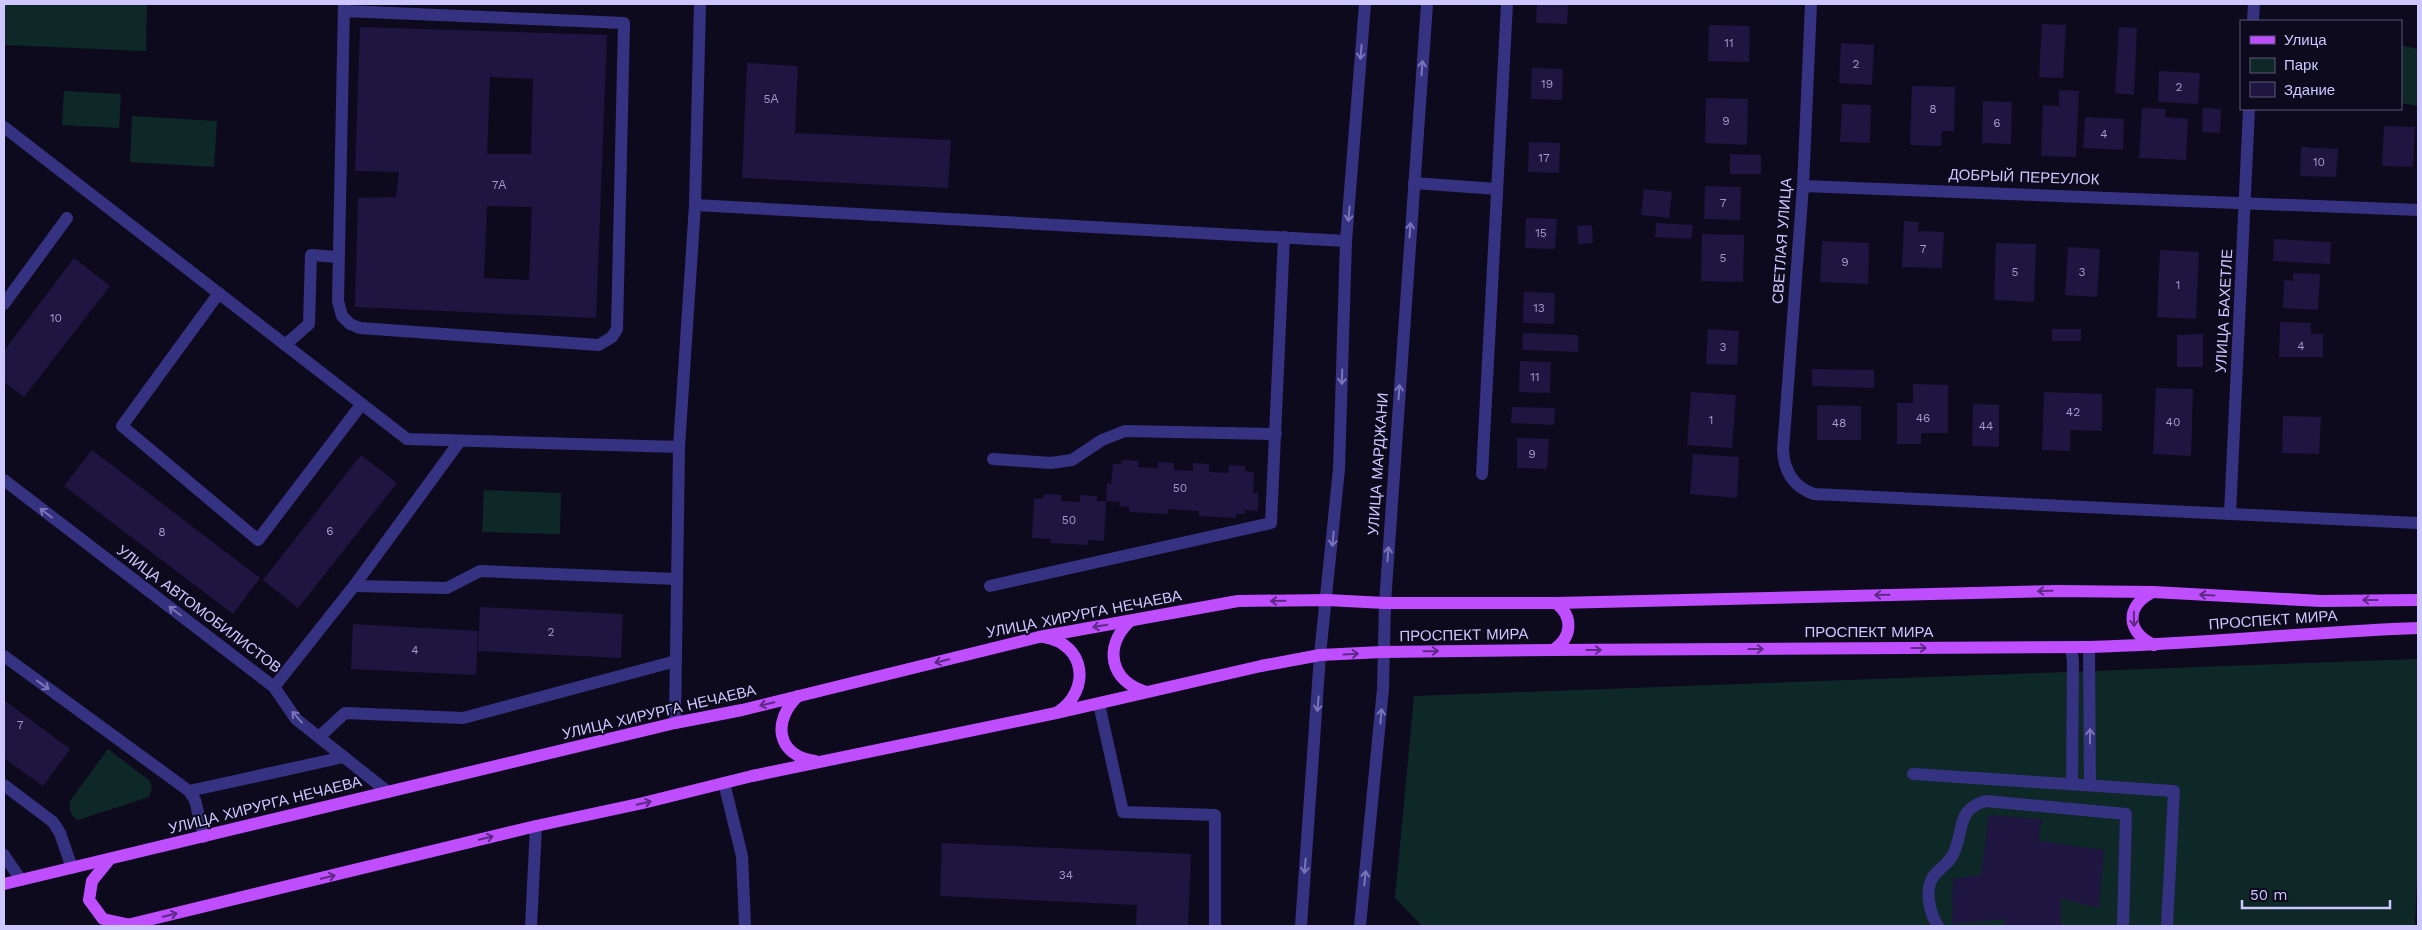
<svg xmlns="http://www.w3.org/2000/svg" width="2422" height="930" font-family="'Work Sans',sans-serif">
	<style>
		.green { fill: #0d2827 }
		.building { fill: #1e1540; fill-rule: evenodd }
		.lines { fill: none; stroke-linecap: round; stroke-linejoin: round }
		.minor { stroke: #353281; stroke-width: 12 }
		.major { stroke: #be4eff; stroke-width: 12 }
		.oneway { stroke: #7a75ba }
		.oneway2 { stroke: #5d2983 }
		.labels { text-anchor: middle; stroke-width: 4; stroke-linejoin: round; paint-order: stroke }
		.number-label { font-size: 12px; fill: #a29acf }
		.street-label { font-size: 15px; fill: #cec7ff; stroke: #0e0a1e }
	</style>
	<rect width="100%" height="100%" fill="#0e0a1e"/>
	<!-- green -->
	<g class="green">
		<path d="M4,4H147L146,51L4,45Z"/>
		<path d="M2401,45L2418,49V106L2401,103Z"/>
		<path d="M64,91L121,94L119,128L62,125Z"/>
		<path d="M132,116L217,121L214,167L130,162Z"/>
		<path d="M484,490L561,493L560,534L482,532Z"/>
		<path d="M2418,659V855L2415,926H1422L1395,898L1414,696Z"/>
		<path d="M108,749L150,781L152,787L149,797L78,820C70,815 69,810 70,801Z"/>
	</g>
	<!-- building -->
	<g class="building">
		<path d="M1537,4H1568L1567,24L1536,23Z"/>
		<path d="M2042,24L2066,25L2063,78L2039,77Z"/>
		<path d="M1709,25L1750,26L1749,62L1708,61Z"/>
		<path d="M360,27L607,35L596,318L355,307L358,198L396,197L399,172L355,171ZM490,77L533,79L531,154H487ZM487,206L532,207L529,280L484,278Z"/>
		<path d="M2119,27L2137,28L2134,95L2115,93Z"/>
		<path d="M1841,43L1874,45L1872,85L1839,83Z"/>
		<path d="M747,63L798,66L795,133L951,140L948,188L742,178Z"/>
		<path d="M1532,68L1563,69L1562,100L1531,99Z"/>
		<path d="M2159,71L2200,73L2198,104L2158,102Z"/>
		<path d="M1912,86L1955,87L1954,131H1942L1941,146L1910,145Z"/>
		<path d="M2059,90L2079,91L2076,157L2041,156L2043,105L2059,106Z"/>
		<path d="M1706,98L1748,99L1747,145L1705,143Z"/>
		<path d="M1983,101L2012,102L2011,144L1982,143Z"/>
		<path d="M1842,104L1871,105L1870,143L1840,142Z"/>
		<path d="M2142,108L2166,109L2165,117L2188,119L2186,160L2139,158Z"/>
		<path d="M2203,108L2221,109L2220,133L2202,132Z"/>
		<path d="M2085,117L2124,119L2123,150L2083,148Z"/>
		<path d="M2384,126L2415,127L2413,167L2382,166Z"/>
		<path d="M1529,142L1560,143L1559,173L1528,172Z"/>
		<path d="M2301,147L2338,149L2336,177L2300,176Z"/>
		<path d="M1730,154L1761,155V174H1730Z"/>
		<path d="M1705,186L1741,187L1740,220L1704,219Z"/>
		<path d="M1644,189L1672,192L1669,218L1641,215Z"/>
		<path d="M1526,218L1557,219L1555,249L1525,248Z"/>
		<path d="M1904,221L1919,222L1918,231L1944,232L1942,268L1902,267Z"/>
		<path d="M1656,223L1693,225L1691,239L1655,237Z"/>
		<path d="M1592,225L1593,243L1578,244L1577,226Z"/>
		<path d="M1702,234L1744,235L1743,282L1701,281Z"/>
		<path d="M2274,239L2331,242L2330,264L2273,261Z"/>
		<path d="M1822,241L1869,243L1868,284L1820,282Z"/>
		<path d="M1996,243L2036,244L2034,302L1994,300Z"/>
		<path d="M2068,247L2100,249L2097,297L2065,295Z"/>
		<path d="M2160,250L2199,252L2196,319L2157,317Z"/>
		<path d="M74,258L110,286L24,397L4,382V351Z"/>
		<path d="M2293,273L2320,274L2318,310L2283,308L2284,280L2293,281Z"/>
		<path d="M1524,292L1555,293L1554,324L1523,323Z"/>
		<path d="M2280,322L2311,323V334H2323V357H2279Z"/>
		<path d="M1708,329L1739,331L1737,365L1706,364Z"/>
		<rect x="2052" y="329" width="29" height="12"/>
		<path d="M1523,333L1578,335V352L1522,350Z"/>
		<path d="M2203,334V367H2177V335Z"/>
		<path d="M1520,361L1551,362L1550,393L1519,392Z"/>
		<path d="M1812,369L1874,370V388L1812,386Z"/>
		<path d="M1913,384L1948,385V433H1921V444H1897V403H1913Z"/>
		<path d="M2156,388L2193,389L2191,456L2153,454Z"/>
		<path d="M1691,392L1736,395L1732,448L1687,445Z"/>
		<path d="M2044,392L2102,394V431L2070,430V451L2042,450Z"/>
		<path d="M1973,404L1999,405V447L1972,446Z"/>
		<path d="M1817,405L1861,406V440H1817Z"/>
		<path d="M1512,407L1555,408L1554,425L1511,423Z"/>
		<path d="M2283,416L2321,417L2319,454L2282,453Z"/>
		<path d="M1517,438L1549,439L1547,469L1517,468Z"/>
		<path d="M92,450L260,578L233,614L64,486Z"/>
		<path d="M1693,454L1739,457L1737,498L1690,494Z"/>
		<path d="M361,455L397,483L298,608L263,580Z"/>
		<path d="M1122,460L1139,461L1138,467L1158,468V462L1174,463V470L1193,471V463L1209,464V472L1228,473L1229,465L1245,466V471L1254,472L1253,493H1258V511L1245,510V514H1236V518L1199,516V511L1168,509V514L1129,512V507L1119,506L1120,502L1106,501L1107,483L1111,484L1113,464H1121Z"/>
		<path d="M1044,494L1062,495L1061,501L1080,502V495L1097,496V501H1106L1104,541L1088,540V545L1051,543V539L1032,538L1034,498L1043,499Z"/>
		<path d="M480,607L623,614L621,658L478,651Z"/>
		<path d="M353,624L478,631L476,675L351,669Z"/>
		<path d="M4,700L70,749L43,786L4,758Z"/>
		<path d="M1989,815L2042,819L2038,841L2104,850L2099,908L2061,898V926H2004V919L1952,924L1953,879L1981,875Z"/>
		<path d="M942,843L1191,854L1188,926H1136L1137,905L940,896Z"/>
	</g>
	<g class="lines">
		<!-- minor -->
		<g class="minor">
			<path d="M1811,4L1803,186L1783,450C1784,472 1794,487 1814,494L2418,523"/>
			<path d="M344,11L624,23L617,329L612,337L599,345L360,328L350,324L342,316L338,301L344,4"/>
			<path d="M2253,21L2254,4"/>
			<path d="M4,127L407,439L679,447"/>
			<path d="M1414,183L1497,189"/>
			<path d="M1803,186L2418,210"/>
			<path d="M695,205L1346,241"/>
			<path d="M219,293L122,426L258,540L361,405"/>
			<path d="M4,304L67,218"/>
			<path d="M285,345L309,324L311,255L338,257"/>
			<path d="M993,459L1051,463L1072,460L1102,440L1125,431L1276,434"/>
			<path d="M1482,474L1507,4"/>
			<path d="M4,480L274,687L296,719L388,792"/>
			<path d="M2230,514L2249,109"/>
			<path d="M354,586L447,588L480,571L677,579"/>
			<path d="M990,586L1271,523L1284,237"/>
			<path d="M2071,647L2073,661L2072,783"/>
			<path d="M2089,647L2090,785"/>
			<path d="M4,656L189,791L195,800L204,837"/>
			<path d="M274,687L354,586L460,441"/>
			<path d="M1099,704L1123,812L1215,815V926"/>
			<path d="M675,723L679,447L695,205L700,4"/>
			<path d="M319,737L345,713L463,718L676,661"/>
			<path d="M1913,774L2174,791L2167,926"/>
			<path d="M724,783L742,856L745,926"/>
			<path d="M4,785L53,822L60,833L72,868"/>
			<path d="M189,791L344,757"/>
			<path d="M4,855L21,880"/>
			<path d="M531,926L536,826"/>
			<path d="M1301,926L1320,655L1339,469L1346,241L1365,4"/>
			<path d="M1360,926L1383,689L1385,603L1427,4"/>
			<path d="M1938,926C1930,914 1924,891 1933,877C1940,867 1951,863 1955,850C1964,828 1957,809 1986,801L2126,814L2123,926"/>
		</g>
		<!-- major -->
		<g class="major">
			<path d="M2153,592C2125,606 2126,632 2154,645"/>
			<path d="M1130,621C1103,647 1110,681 1146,692"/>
			<path d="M1044,637C1086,644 1091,690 1058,712"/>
			<path d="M1553,650C1572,638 1574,617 1556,603"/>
			<path d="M798,696C772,721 776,755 815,761"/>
			<path d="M109,860L92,881L89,900L103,919L131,925"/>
			<path d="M4,884L675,723L742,710L1039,637L1238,601L1327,600L1385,603H1556L2058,591L2153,592L2321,601L2418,600"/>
			<path d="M123,926L536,826L643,803L752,776L1056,713L1261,666L1320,655L1382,652L1553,650L2089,647C2199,644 2308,632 2418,628"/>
		</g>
	</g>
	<!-- one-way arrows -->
	<defs><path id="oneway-shaft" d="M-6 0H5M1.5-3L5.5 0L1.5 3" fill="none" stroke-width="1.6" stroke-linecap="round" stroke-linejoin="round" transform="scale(1.25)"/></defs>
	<g class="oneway">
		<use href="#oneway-shaft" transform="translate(1361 52) rotate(95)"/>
		<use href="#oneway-shaft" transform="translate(1422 68) rotate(-86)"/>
		<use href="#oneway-shaft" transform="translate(1349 214) rotate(95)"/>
		<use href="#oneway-shaft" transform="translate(1410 230) rotate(-86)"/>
		<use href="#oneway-shaft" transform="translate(1342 377) rotate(92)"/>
		<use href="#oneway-shaft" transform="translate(1399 392) rotate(-86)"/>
		<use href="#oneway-shaft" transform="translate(46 513) rotate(-143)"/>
		<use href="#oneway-shaft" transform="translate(1333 539) rotate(95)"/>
		<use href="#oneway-shaft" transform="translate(1388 554) rotate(-86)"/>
		<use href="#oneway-shaft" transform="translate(175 611) rotate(-143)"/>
		<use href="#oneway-shaft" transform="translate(43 685) rotate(36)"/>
		<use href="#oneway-shaft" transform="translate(1318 704) rotate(95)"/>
		<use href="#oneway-shaft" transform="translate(1381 716) rotate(-85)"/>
		<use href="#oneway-shaft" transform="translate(297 717) rotate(-132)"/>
		<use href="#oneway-shaft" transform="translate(2090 736) rotate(-90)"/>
		<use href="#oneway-shaft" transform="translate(1305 866) rotate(95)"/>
		<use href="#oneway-shaft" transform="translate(1365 878) rotate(-84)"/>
	</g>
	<g class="oneway2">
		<use href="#oneway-shaft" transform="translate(2045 591) rotate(179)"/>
		<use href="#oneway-shaft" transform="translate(1882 595) rotate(179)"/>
		<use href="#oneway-shaft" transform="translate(2207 595) rotate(-177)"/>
		<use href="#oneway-shaft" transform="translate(2370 600) rotate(180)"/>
		<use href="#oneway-shaft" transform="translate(1278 601) rotate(179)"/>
		<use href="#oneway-shaft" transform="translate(2134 619) rotate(89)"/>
		<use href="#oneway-shaft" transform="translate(1100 626) rotate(170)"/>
		<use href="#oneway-shaft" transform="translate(1919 648)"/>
		<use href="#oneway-shaft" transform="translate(1756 649)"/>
		<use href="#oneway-shaft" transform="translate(1594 650)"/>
		<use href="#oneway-shaft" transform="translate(1431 651) rotate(-1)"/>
		<use href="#oneway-shaft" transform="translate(1351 654) rotate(-3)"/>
		<use href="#oneway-shaft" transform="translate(942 661) rotate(166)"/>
		<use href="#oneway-shaft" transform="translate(767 704) rotate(167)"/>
		<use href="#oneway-shaft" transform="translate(644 803) rotate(-13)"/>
		<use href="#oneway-shaft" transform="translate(486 838) rotate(-14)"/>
		<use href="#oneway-shaft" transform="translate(328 877) rotate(-14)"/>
		<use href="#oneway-shaft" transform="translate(170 915) rotate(-14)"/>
	</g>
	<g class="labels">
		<!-- number labels -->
		<g class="number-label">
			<text x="1729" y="47">11</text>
			<text x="1856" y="68">2</text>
			<text x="1547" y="88">19</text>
			<text x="2179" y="91">2</text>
			<text x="771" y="103">5А</text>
			<text x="1933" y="113">8</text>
			<text x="1726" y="125">9</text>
			<text x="1997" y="127">6</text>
			<text x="2104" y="138">4</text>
			<text x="1544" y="162">17</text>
			<text x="2319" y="166">10</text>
			<text x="499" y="189">7А</text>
			<text x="1723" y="207">7</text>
			<text x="1541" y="237">15</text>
			<text x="1923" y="253">7</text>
			<text x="1723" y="262">5</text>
			<text x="1845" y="266">9</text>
			<text x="2015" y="276">5</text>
			<text x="2082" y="276">3</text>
			<text x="2178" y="289">1</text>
			<text x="1539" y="312">13</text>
			<text x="56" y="322">10</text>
			<text x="2301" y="350">4</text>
			<text x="1723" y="351">3</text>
			<text x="1535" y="381">11</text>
			<text x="2073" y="416">42</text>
			<text x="1923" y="422">46</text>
			<text x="1711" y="424">1</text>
			<text x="2173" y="426">40</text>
			<text x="1839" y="427">48</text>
			<text x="1986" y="430">44</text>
			<text x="1532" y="458">9</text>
			<text x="1180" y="492">50</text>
			<text x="1069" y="524">50</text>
			<text x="330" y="535">6</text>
			<text x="162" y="536">8</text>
			<text x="551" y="636">2</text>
			<text x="415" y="654">4</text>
			<text x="20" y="729">7</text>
			<text x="1066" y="879">34</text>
		</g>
		<!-- street labels -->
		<g class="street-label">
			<text transform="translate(2024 177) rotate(2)" y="5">ДОБРЫЙ ПЕРЕУЛОК</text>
			<text transform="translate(1782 241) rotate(-86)" y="5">СВЕТЛАЯ УЛИЦА</text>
			<text transform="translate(2224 311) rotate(-87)" y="5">УЛИЦА БАХЕТЛЕ</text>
			<text transform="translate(1378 464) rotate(-86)" y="5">УЛИЦА МАРДЖАНИ</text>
			<text transform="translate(199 609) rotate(37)" y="5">УЛИЦА АВТОМОБИЛИСТОВ</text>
			<text transform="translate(1084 614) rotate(-11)" y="5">УЛИЦА ХИРУРГА НЕЧАЕВА</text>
			<text transform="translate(2273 620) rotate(-4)" y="5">ПРОСПЕКТ МИРА</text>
			<text x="1869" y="637">ПРОСПЕКТ МИРА</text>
			<text transform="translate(1464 635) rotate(-1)" y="5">ПРОСПЕКТ МИРА</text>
			<text transform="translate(659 712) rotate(-13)" y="5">УЛИЦА ХИРУРГА НЕЧАЕВА</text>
			<text transform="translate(265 805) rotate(-14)" y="5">УЛИЦА ХИРУРГА НЕЧАЕВА</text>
		</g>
	</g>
	<!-- border -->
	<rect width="2422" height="930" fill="none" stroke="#cec7ff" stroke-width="10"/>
	<!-- legend -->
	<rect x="2240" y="20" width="162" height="90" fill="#0e0a1e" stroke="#5b5678"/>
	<rect x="2250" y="36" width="25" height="8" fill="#be4eff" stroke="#5b5678"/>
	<text x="2284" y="45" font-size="15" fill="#cec7ff">Улица</text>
	<rect x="2250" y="58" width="25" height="15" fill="#0d2827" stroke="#5b5678"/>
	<text x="2284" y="70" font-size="15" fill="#cec7ff">Парк</text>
	<rect x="2250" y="82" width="25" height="15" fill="#1e1540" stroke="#5b5678"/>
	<text x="2284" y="95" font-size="15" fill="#cec7ff">Здание</text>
	<!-- scale -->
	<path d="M2242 900v8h148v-8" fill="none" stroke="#cec7ff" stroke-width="2.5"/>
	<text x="2250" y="900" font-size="15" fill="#cec7ff" stroke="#0e0a1e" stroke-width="4" paint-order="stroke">50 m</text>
</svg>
